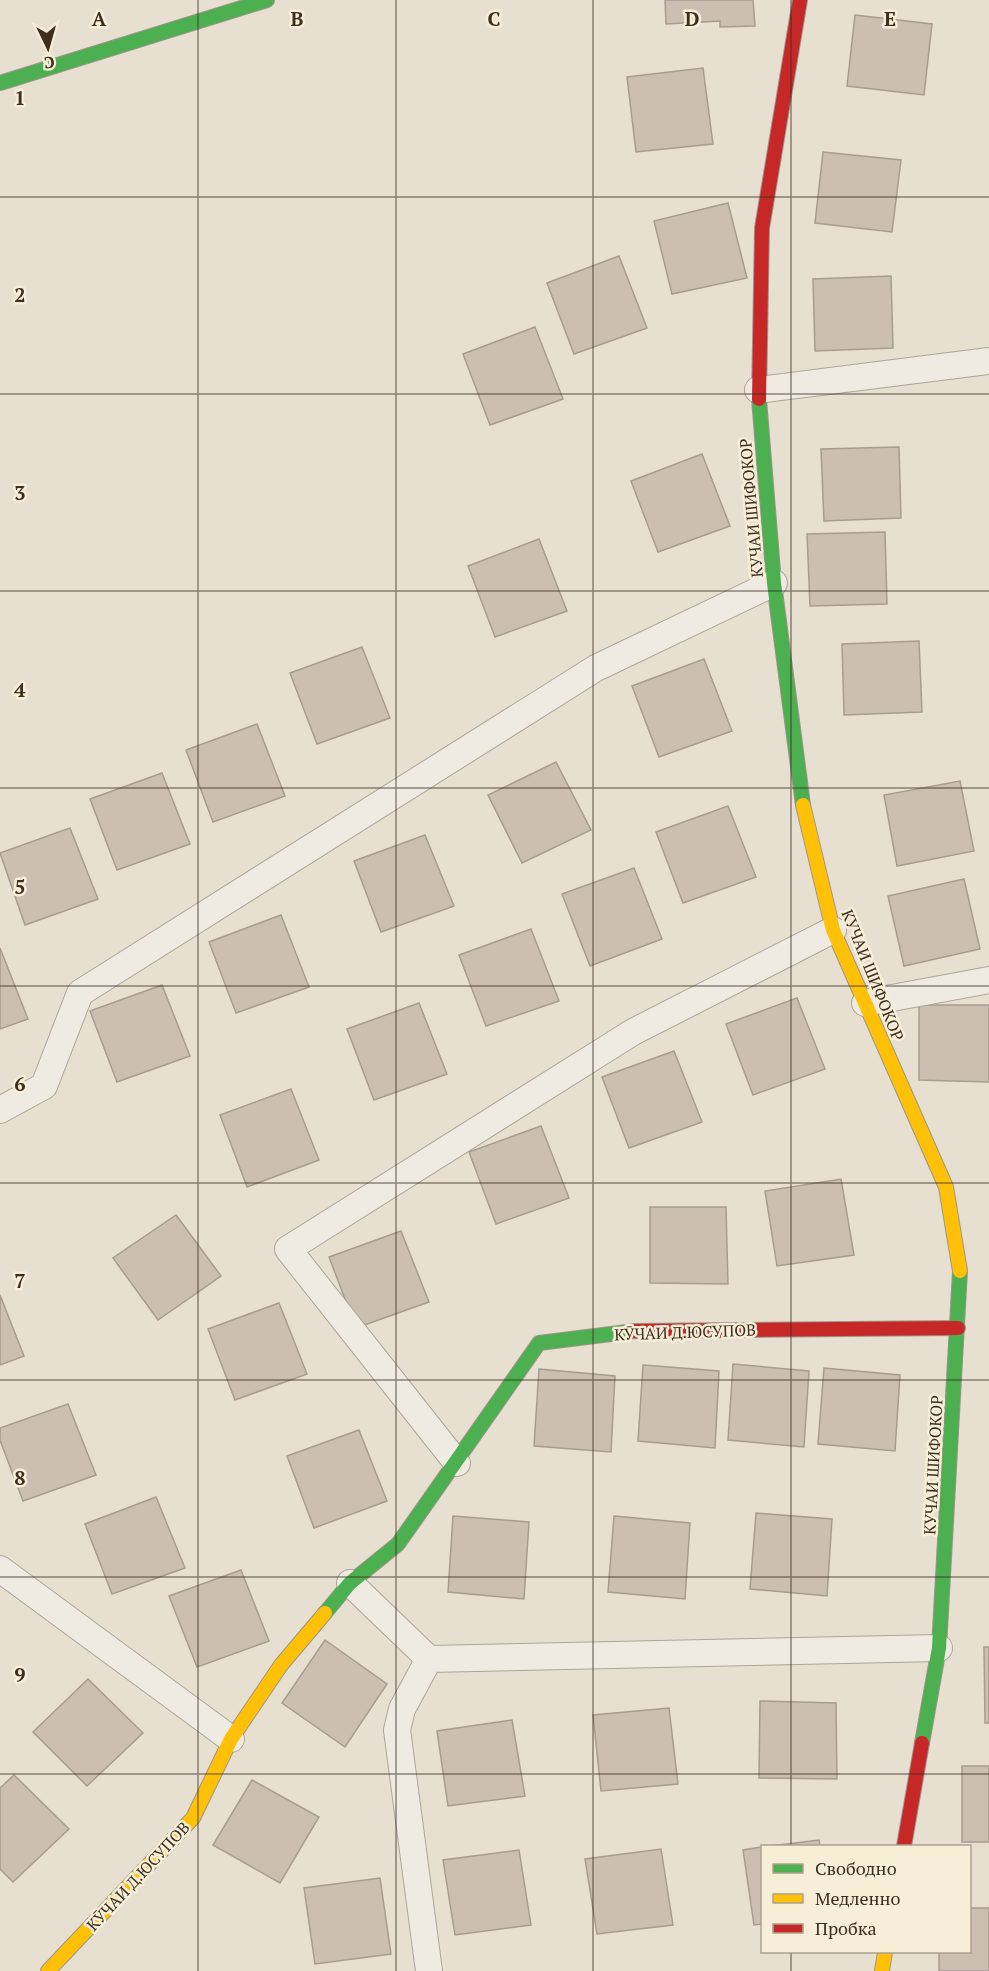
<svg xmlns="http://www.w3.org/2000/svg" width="989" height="1971" font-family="'PT Serif',serif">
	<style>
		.building { fill: #cbbfb2; stroke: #a89c90; stroke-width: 1.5 }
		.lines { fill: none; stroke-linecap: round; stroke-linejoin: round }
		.street-casing { stroke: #ada599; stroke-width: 28 }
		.fast-casing { stroke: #9c958a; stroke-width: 16 }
		.slow-casing { stroke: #9c958a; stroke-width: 16 }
		.jam-casing { stroke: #9c958a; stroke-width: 16 }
		.street { stroke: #efebe3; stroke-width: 26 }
		.fast { stroke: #4caf50; stroke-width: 14 }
		.slow { stroke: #ffc107; stroke-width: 14 }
		.jam { stroke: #c62828; stroke-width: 14 }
		.grid { fill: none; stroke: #3d2e20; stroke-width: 1.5; stroke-opacity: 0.55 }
		.labels { text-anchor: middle; stroke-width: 5; stroke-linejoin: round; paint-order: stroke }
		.street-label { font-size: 16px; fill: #3d2e20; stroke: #f7eed8 }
		.grid-label { font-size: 20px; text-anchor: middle; font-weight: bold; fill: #3d2e20; stroke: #f7eed8; stroke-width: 5; stroke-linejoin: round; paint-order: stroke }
	</style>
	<rect width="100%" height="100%" fill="#e7e0d1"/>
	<!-- building -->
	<g class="building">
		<path d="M665,0H753L755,26L720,27V21L666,24Z"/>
		<path d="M855,15L932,24L924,95L847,86Z"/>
		<path d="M703,68L713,144L636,152L627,77Z"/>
		<path d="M823,152L901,160L892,232L815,223Z"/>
		<path d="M728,203L747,278L672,294L654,221Z"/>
		<path d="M619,256L647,328L574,354L547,283Z"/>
		<path d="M891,276L893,348L815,351L813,279Z"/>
		<path d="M535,327L563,399L490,425L463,354Z"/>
		<path d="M899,447L901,518L824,521L821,449Z"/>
		<path d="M702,454L730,526L658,552L631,481Z"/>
		<path d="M885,532L887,604L810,606L807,534Z"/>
		<path d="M539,539L567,611L495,637L468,566Z"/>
		<path d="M919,641L922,712L844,715L842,644Z"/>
		<path d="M362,647L390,718L317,744L290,673Z"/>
		<path d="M704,659L732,731L659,757L632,686Z"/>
		<path d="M257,724L285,796L213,822L186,750Z"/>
		<path d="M556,762L591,830L522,863L488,795Z"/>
		<path d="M162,773L190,844L117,870L90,799Z"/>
		<path d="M960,781L974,851L897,866L884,795Z"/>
		<path d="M728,806L756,877L683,903L656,832Z"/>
		<path d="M70,828L98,899L25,925L0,853Z"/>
		<path d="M425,835L454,906L381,932L354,861Z"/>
		<path d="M634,868L662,939L590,966L562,894Z"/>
		<path d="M964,879L980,949L904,966L888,896Z"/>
		<path d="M281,915L309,987L236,1013L209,942Z"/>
		<path d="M531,929L559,1001L486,1026L459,955Z"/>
		<path d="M0,948L28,1019L0,1029Z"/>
		<path d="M162,985L190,1056L117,1082L90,1011Z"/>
		<path d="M797,998L825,1069L753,1095L726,1024Z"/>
		<path d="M419,1003L447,1074L374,1100L347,1029Z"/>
		<path d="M919,1005H989V1082L919,1080Z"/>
		<path d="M674,1051L702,1122L629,1148L602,1077Z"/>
		<path d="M291,1089L319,1160L247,1187L220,1115Z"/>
		<path d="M541,1126L569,1198L496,1224L469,1152Z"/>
		<path d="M841,1179L854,1255L777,1266L765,1191Z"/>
		<path d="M650,1207H726L728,1284L650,1283Z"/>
		<path d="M176,1215L221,1276L158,1320L113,1258Z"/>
		<path d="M401,1231L429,1302L356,1328L329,1257Z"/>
		<path d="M0,1295L24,1356L0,1365Z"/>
		<path d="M279,1303L307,1374L235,1400L208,1329Z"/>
		<path d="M733,1364L809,1371L804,1447L728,1440Z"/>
		<path d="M643,1365L719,1371L715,1448L638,1441Z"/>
		<path d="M824,1368L900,1375L895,1451L818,1444Z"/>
		<path d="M539,1369L615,1376L611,1452L534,1446Z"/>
		<path d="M68,1404L96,1475L23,1501L0,1440V1428Z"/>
		<path d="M359,1430L387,1501L314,1528L287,1456Z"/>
		<path d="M156,1497L185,1568L112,1594L85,1524Z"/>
		<path d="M756,1513L832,1519L827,1596L750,1589Z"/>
		<path d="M453,1516L529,1522L524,1599L448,1592Z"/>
		<path d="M614,1516L690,1523L685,1599L608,1592Z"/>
		<path d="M241,1570L269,1641L197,1667L169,1596Z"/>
		<path d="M325,1640L387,1684L345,1747L282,1703Z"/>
		<path d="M984,1647H989V1723H985Z"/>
		<path d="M88,1679L143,1733L87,1786L33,1732Z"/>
		<path d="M760,1701L836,1703L837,1779L759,1778Z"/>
		<path d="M669,1708L678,1784L601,1791L593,1715Z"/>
		<path d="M512,1720L525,1796L448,1806L437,1731Z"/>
		<rect x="962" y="1766" width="27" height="76"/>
		<path d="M14,1775L69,1829L13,1882L0,1869V1788Z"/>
		<path d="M252,1780L319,1817L280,1883L213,1845Z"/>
		<path d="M819,1840L820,1846H770Z"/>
		<path d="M762,1847V1924L754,1925L743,1850Z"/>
		<path d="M661,1849L673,1925L597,1934L585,1859Z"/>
		<path d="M519,1850L531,1925L455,1935L443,1860Z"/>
		<path d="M380,1878L391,1954L315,1964L304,1888Z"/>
		<path d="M970,1908H989V1971H939V1952H970Z"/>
	</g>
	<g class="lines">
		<!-- street casing -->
		<g class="street-casing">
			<g id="street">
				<path d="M758,390L989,361"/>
				<path d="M865,1003L989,980"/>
				<path d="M0,1110L44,1086L80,993L596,668L774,583"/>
				<path d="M457,1463L288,1249L633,1032L833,930"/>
				<path d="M0,1569L231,1739"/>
				<path d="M350,1583L429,1659"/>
				<path d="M429,1971L397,1730L402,1709L429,1659L939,1648"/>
			</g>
		</g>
		<!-- fast casing -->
		<g class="fast-casing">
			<g id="fast">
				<path d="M0,83L267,0"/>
				<path d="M759,399L774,583L803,805"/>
				<path d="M325,1613L350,1583L398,1544L539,1343L635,1331"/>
				<path d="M922,1743L939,1648L960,1271"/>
			</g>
		</g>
		<!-- slow casing -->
		<g class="slow-casing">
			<g id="slow">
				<path d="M803,805L833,930L946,1187L960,1271"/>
				<path d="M48,1971L193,1818L231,1739L281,1665L325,1613"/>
				<path d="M882,1971L885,1952"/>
			</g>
		</g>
		<!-- jam casing -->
		<g class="jam-casing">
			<g id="jam">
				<path d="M759,399L762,228L800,0"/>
				<path d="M635,1331L958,1328"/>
				<path d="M904,1846L922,1743"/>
			</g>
		</g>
		<!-- street -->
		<use href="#street" class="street"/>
		<!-- fast -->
		<use href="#fast" class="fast"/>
		<!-- slow -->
		<use href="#slow" class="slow"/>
		<!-- jam -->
		<use href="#jam" class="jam"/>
	</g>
	<!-- grid -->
	<path class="grid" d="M198,0V1971M396,0V1971M593,0V1971M791,0V1846M0,197H989M0,394H989M0,591H989M0,788H989M0,986H989M0,1183H989M0,1380H989M0,1577H989M0,1774H989M791,1952V1971"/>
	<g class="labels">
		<!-- street labels -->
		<g class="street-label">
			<text transform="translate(751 508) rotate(-95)" y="6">КУЧАИ ШИФОКОР</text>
			<text transform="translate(873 975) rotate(68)" y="6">КУЧАИ ШИФОКОР</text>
			<text transform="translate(685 1332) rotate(-2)" y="6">КӮЧАИ Д.ЮСУПОВ</text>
			<text transform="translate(933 1465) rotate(-87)" y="6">КУЧАИ ШИФОКОР</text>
			<text transform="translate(138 1876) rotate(-47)" y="6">КӮЧАИ Д.ЮСУПОВ</text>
		</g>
	</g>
	<g class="grid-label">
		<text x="99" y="26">A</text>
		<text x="297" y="26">B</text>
		<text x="494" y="26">C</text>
		<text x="692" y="26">D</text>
		<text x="890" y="26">E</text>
		<text x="20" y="105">1</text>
		<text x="20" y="302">2</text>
		<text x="20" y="500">3</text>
		<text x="20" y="697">4</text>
		<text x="20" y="894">5</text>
		<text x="20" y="1091">6</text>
		<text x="20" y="1288">7</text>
		<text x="20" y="1485">8</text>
		<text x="20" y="1682">9</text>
	</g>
	<!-- legend -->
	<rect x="761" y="1845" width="210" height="108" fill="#f7eed8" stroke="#ada18e" stroke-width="1.5"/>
	<rect x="773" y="1864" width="30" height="9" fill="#4caf50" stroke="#ada18e" stroke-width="1.5"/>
	<text x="815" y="1875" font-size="18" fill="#3d2e20">Свободно</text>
	<rect x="773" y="1894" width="30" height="9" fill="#ffc107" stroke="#ada18e" stroke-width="1.5"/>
	<text x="815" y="1905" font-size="18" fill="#3d2e20">Медленно</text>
	<rect x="773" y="1924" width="30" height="9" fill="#c62828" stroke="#ada18e" stroke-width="1.5"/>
	<text x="815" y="1935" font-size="18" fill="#3d2e20">Пробка</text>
	<!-- north arrow -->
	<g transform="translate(48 48) rotate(175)" stroke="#f7eed8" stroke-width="4.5" paint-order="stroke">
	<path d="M0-4.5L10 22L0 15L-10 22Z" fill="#3d2e20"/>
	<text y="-9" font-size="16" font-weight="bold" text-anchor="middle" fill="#3d2e20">С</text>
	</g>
</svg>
